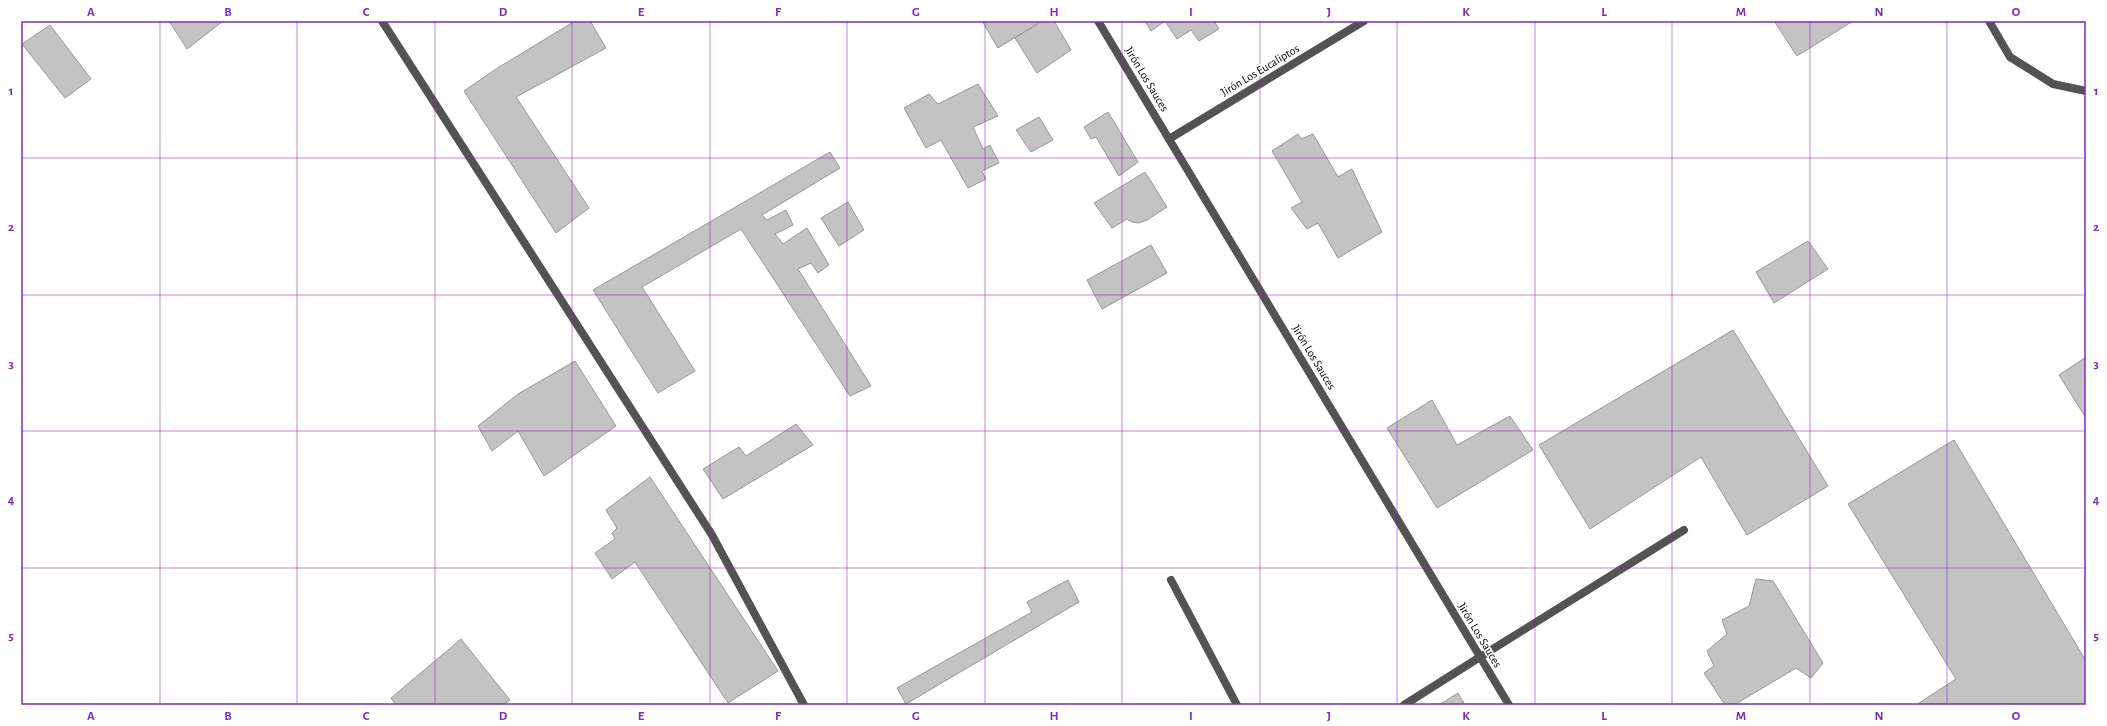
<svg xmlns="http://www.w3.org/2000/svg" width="2107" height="726" font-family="'Alegreya Sans',sans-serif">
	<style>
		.building { fill: #c3c3c3; stroke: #979797 }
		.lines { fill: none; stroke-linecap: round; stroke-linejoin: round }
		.service { stroke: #535353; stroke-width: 8 }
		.minor { stroke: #535353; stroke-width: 8 }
		.grid { fill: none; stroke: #7b2cbf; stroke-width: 1; stroke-opacity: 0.55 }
		.labels { text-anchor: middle; stroke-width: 3; stroke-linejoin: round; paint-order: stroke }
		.street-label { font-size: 12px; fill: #000; stroke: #fff }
		.neatline { fill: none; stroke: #7b2cbf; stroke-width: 1.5 }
		.grid-label { font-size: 13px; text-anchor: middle; font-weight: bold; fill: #7b2cbf }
	</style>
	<rect width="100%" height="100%" fill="#fff"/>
	<!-- building -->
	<g class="building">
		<path d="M169,21H223L187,49Z"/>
		<path d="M575,21H590L606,48L516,97L589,208L556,233L464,91L496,69Z"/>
		<path d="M982,21H1042L998,48Z"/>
		<path d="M1042,21H1054L1071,50L1037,73L1015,38Z"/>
		<path d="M1145,21H1214L1219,29L1199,41L1191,30L1177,39L1165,21L1151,31Z"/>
		<path d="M1774,21H1853L1797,56Z"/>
		<path d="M50,25L91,79L65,98L22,44Z"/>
		<path d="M978,84L998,116L973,127L983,149L990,145L999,163L982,171L986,179L968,188L941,140L926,148L904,108L929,94L938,104Z"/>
		<path d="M1108,112L1138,162L1119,176L1096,137L1091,139L1084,127Z"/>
		<path d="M1039,117L1053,140L1031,152L1016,130Z"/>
		<path d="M1298,134L1301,139L1313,134L1338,177L1352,169L1382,232L1338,258L1318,223L1307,229L1291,208L1302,202L1272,151Z"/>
		<path d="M830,152L840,168L762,215L767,220L786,210L793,225L775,234L783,244L807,228L829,265L818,273L811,263L798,269L871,386L850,396L741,229L642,287L695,371L658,393L593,290Z"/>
		<path d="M1145,172L1167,207L1147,220L1139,223L1132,222L1127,219L1112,228L1094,203Z"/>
		<path d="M848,202L864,230L839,246L821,218Z"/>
		<path d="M1808,241L1828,269L1774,303L1756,272Z"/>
		<path d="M1151,245L1167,273L1102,309L1087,280Z"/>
		<path d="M1733,330L1828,486L1747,535L1701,457L1590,529L1539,445Z"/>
		<path d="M2086,357V418L2059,375Z"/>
		<path d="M575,361L616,426L544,476L518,431L492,451L478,426L518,394Z"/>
		<path d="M1432,400L1457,445L1510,416L1533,450L1437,508L1387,428Z"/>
		<path d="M796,424L813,445L723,499L703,469L739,447L746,456Z"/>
		<path d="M1954,440L2086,661V705H1916L1956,679L1848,504Z"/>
		<path d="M650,477L778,671L728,703L635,562L612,579L595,553L615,539L612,533L617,528L606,510Z"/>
		<path d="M1756,579L1773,581L1823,663L1811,678L1796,668L1734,705H1725L1704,673L1714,666L1707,651L1727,634L1722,620L1749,606Z"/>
		<path d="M1068,580L1079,602L906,704L897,688L1032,612L1027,602Z"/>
		<path d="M461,639L510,700L503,705H396L391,698Z"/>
		<path d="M1458,693L1465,705H1439Z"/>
	</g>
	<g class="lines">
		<!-- service -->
		<g class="service">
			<path d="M1989,21L2010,57L2053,84L2086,91"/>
			<path d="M1171,580L1237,705"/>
			<path d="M1480,657L1684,530"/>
		</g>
		<!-- minor -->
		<g class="minor">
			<path d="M382,21L712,535L804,705"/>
			<path d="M1098,21L1509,705"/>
			<path d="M1169,139L1364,21"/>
			<path d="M1404,705L1480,657"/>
		</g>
	</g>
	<!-- grid -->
	<path class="grid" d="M160,21V705M297,21V705M435,21V705M572,21V705M710,21V705M847,21V705M985,21V705M1122,21V705M1260,21V705M1397,21V705M1535,21V705M1672,21V705M1810,21V705M1947,21V705M21,158H2086M21,295H2086M21,431H2086M21,568H2086"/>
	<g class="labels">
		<!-- street labels -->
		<g class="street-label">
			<text transform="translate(1260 70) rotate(-31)" y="4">Jirón Los Eucaliptos</text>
			<text transform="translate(1147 79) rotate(59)" y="4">Jirón Los Sauces</text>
			<text transform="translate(1314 357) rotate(59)" y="4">Jirón Los Sauces</text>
			<text transform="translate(1480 635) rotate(59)" y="4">Jirón Los Sauces</text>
		</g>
	</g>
	<!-- border -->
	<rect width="2107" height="726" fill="none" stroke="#ffffff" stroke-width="44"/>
	<rect x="22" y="22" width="2063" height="682" class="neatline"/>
	<g class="grid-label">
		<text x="91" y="16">A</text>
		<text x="228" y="16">B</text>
		<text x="366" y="16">C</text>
		<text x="503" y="16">D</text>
		<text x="641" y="16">E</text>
		<text x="778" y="16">F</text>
		<text x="916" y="16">G</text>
		<text x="1054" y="16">H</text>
		<text x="1191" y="16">I</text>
		<text x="1329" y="16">J</text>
		<text x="1466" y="16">K</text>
		<text x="1604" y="16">L</text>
		<text x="1741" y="16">M</text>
		<text x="1879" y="16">N</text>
		<text x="2016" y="16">O</text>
		<text x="11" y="95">1</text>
		<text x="2096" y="95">1</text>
		<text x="11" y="231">2</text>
		<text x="2096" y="231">2</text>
		<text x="11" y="368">3</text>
		<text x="2096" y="368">3</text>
		<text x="11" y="504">4</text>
		<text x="2096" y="504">4</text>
		<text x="11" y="640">5</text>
		<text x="2096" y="640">5</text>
		<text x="91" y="720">A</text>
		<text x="228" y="720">B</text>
		<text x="366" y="720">C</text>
		<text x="503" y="720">D</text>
		<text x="641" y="720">E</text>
		<text x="778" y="720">F</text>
		<text x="916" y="720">G</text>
		<text x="1054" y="720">H</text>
		<text x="1191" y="720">I</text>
		<text x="1329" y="720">J</text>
		<text x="1466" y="720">K</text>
		<text x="1604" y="720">L</text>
		<text x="1741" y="720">M</text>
		<text x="1879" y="720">N</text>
		<text x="2016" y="720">O</text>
	</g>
</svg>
